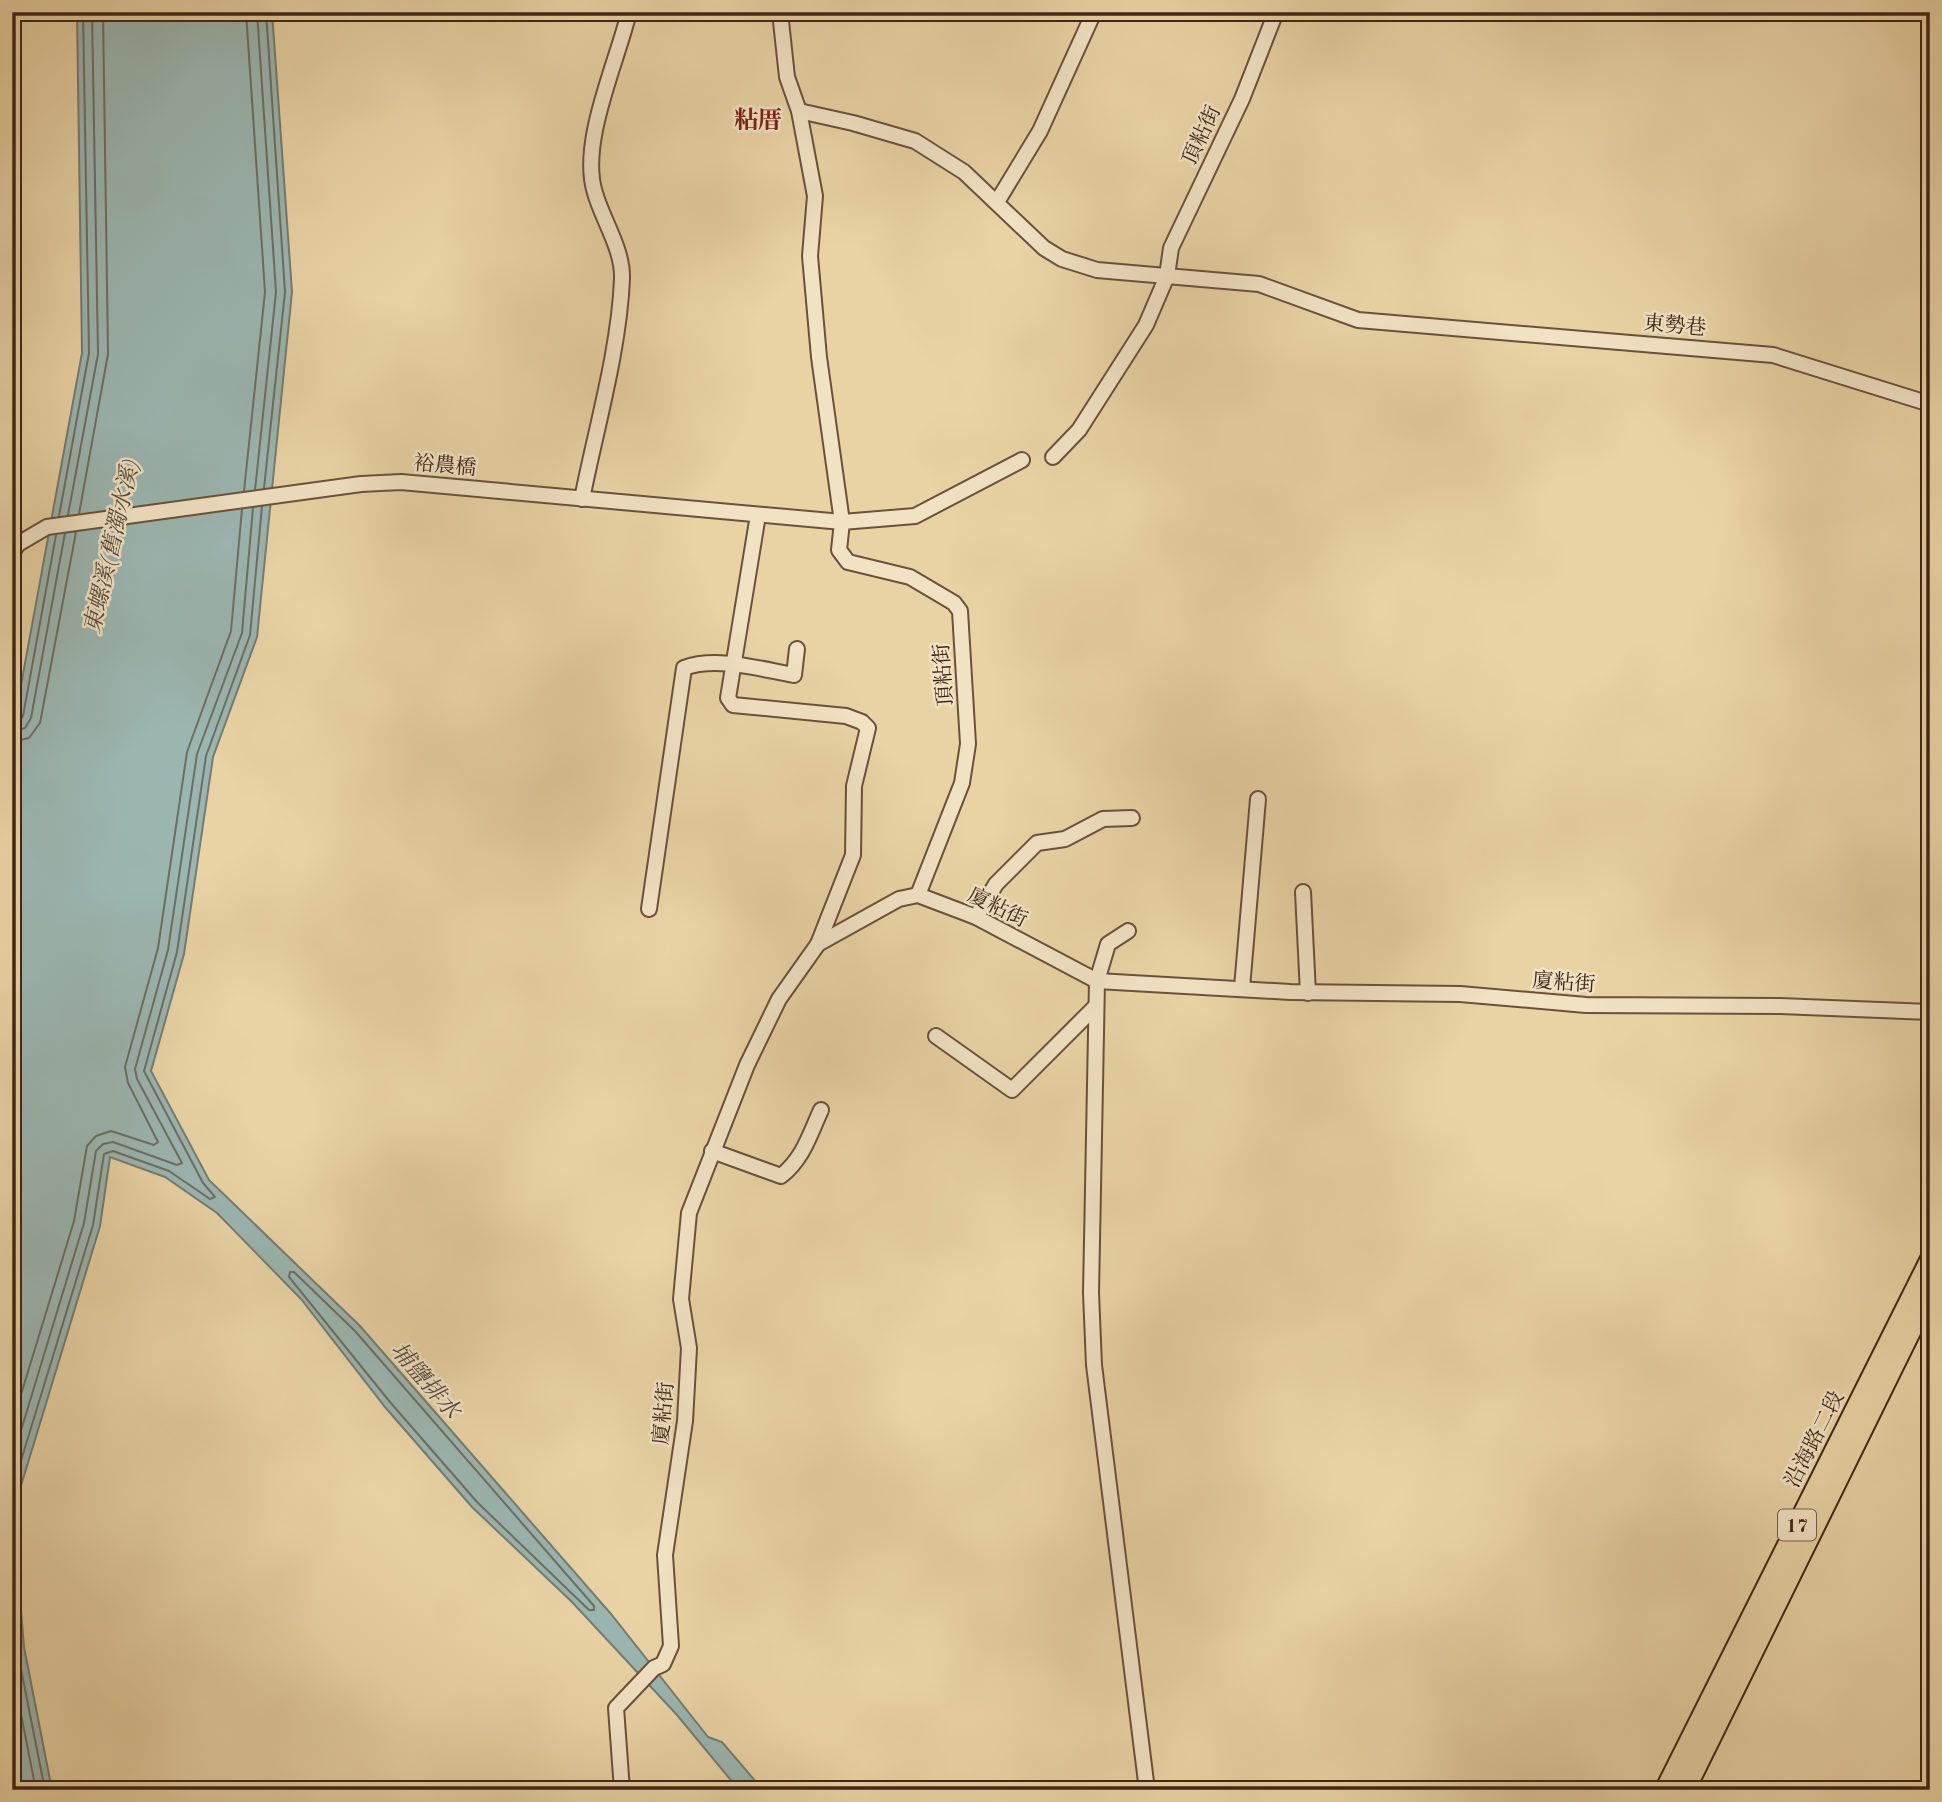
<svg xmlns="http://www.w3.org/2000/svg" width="1942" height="1802" font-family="'Old Standard TT','Noto Serif TC',serif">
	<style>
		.water { fill: #9bb6b1; stroke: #767c74; stroke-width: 2 }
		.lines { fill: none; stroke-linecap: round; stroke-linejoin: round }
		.shore { stroke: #6d6e65; stroke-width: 2 }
		.minor-casing { stroke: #6a513c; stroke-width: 18 }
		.major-casing { stroke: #3f2619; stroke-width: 23 }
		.minor { stroke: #f1e2c4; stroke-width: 14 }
		.major { stroke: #e9d3a5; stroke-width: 19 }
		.labels { text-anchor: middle; stroke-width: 5; stroke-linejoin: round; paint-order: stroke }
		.shield { fill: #f1e2c4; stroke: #745e4c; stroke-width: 2 }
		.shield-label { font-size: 19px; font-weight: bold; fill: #3f2619 }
		.street-label { font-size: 21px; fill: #3f2619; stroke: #f1e2c4 }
		.water-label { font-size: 23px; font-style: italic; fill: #564a3f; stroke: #f1e2c4 }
		.quarter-label { font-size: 24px; font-weight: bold; fill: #7a1f14; stroke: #f1e2c4 }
	</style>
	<rect width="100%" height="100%" fill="#e9d3a5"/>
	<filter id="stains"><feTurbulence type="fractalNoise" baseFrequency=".00286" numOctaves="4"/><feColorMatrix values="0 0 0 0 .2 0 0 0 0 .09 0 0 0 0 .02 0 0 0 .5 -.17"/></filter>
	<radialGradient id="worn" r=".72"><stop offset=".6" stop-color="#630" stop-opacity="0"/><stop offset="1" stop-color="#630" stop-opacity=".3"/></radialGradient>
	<!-- water -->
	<path class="water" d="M77,12H272L292,292L257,637L213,757L184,954L151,1071L209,1180L360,1326L611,1614L708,1737L722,1742L763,1790H739L677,1715L572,1602L472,1507L385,1407L301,1299L217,1213L165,1177L110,1157L100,1226L13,1512L24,1647L52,1790H12V734L82,353Z"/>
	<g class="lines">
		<!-- shore -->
		<g class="shore">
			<path d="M264,488L285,292L266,12"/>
			<path d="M255,490L276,292L257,12"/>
			<path d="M244,491L265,292L246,12"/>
			<path d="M79,514L108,354L103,12"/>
			<path d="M68,515L98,354L92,12"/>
			<path d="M59,516L89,353L83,12"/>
			<path d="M12,723L19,722L23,716L56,535"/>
			<path d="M12,732L25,728L31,718L65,533"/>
			<path d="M12,742L29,738L40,723L76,532"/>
			<path d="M290,1272H294L355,1331L594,1606V1610H589L477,1502L390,1402L289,1277Z"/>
			<path d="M12,1424L74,1221L87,1146L96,1136L111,1131L154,1145L158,1142L128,1083L125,1067L158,948L187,752L231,631L242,509"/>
			<path d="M12,1460L84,1223L96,1151L103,1144L113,1142L177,1165L182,1163L137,1079L135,1069L168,950L197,754L242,633L253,508"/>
			<path d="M12,1490L93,1225L104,1154L113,1151L169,1171L210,1199L215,1197L203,1183L144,1071L177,952L206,756L250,635L262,506"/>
			<path d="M12,1587L17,1649L45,1790"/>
			<path d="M12,1669L36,1790"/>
		</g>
		<!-- minor casing -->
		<g class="minor-casing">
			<g id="minor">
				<path d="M780,12L787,77L799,111L815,196L810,256L819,357L842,522L839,550L848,562L910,577L954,603L960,611L968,744L962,783L918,895"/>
				<path d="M799,111L853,123L915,141L964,172L1044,248L1062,259L1097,270L1259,284L1358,320L1773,355L1930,404"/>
				<path d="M997,202L1040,131L1094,12"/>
				<path d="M1053,457L1079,430L1146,325L1167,276L1171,248L1242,99L1276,12"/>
				<path d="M582,499C596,428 619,351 622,279C623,249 603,221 595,193C579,143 617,63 629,12"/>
				<path d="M758,515L728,698L733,705L846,716L862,722L868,728L854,786L853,855L818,944"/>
				<path d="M12,553L18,544L47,527L361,484L401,482L842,522L915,516L1022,460"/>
				<path d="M1303,892L1308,993"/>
				<path d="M649,909L684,668C716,656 760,669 794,675L797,649"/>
				<path d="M976,917L996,884L1037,843L1065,839L1103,819L1132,818"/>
				<path d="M1128,931L1108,944L1097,981L1091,1293L1094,1365L1147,1790"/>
				<path d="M1242,988L1258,799"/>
				<path d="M936,1036L1012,1090L1094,1008"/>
				<path d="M712,1151L781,1176C803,1159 810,1134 821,1110"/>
				<path d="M622,1790L616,1708L654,1668L663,1664L671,1646L665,1555L685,1421L689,1348L681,1299L689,1213L747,1065L779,999L818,944L899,899L918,895L976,917L1097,981L1290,992L1460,994L1586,1005L1780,1006L1930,1012"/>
			</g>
		</g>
		<!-- major casing -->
		<g class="major-casing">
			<g id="major">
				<path d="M1665,1790L1930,1260"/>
				<path d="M1685,1790L1930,1292"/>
			</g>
		</g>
		<!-- minor -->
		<use href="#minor" class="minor"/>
		<!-- major -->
		<use href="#major" class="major"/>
	</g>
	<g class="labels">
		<!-- shield labels -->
		<rect class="shield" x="1778" y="1509.5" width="38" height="31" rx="5"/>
		<g class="shield-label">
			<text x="1797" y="1532">17</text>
		</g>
		<!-- street labels -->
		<g class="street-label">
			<text transform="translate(1201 135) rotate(-65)" y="7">頂粘街</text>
			<text transform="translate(1675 325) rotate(5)" y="7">東勢巷</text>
			<text transform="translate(445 465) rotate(5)" y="7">裕農橋</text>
			<text transform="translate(943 675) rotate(-94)" y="7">頂粘街</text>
			<text transform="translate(998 907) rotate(26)" y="7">廈粘街</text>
			<text transform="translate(1564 982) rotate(4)" y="7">廈粘街</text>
			<text transform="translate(663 1413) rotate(-85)" y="7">廈粘街</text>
			<text transform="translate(1814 1439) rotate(-63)" y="7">沿海路二段</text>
		</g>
		<!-- water labels -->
		<g class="water-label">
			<text transform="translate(111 546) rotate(-77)" y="8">東螺溪(舊濁水溪)</text>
			<text transform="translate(426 1380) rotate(49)" y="8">埔鹽排水</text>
		</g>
		<!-- quarter labels -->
		<g class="quarter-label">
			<text x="758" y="128">粘厝</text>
		</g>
	</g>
	<!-- margin -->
	<rect width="1942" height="1802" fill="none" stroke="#e9d3a5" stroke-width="42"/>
	<rect x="14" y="14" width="1914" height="1774" fill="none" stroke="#3f2619" stroke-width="3.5"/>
	<rect x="21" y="21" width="1900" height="1760" fill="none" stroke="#3f2619" stroke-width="2"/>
	<rect width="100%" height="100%" filter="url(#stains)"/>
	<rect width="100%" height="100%" fill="url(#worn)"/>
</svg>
